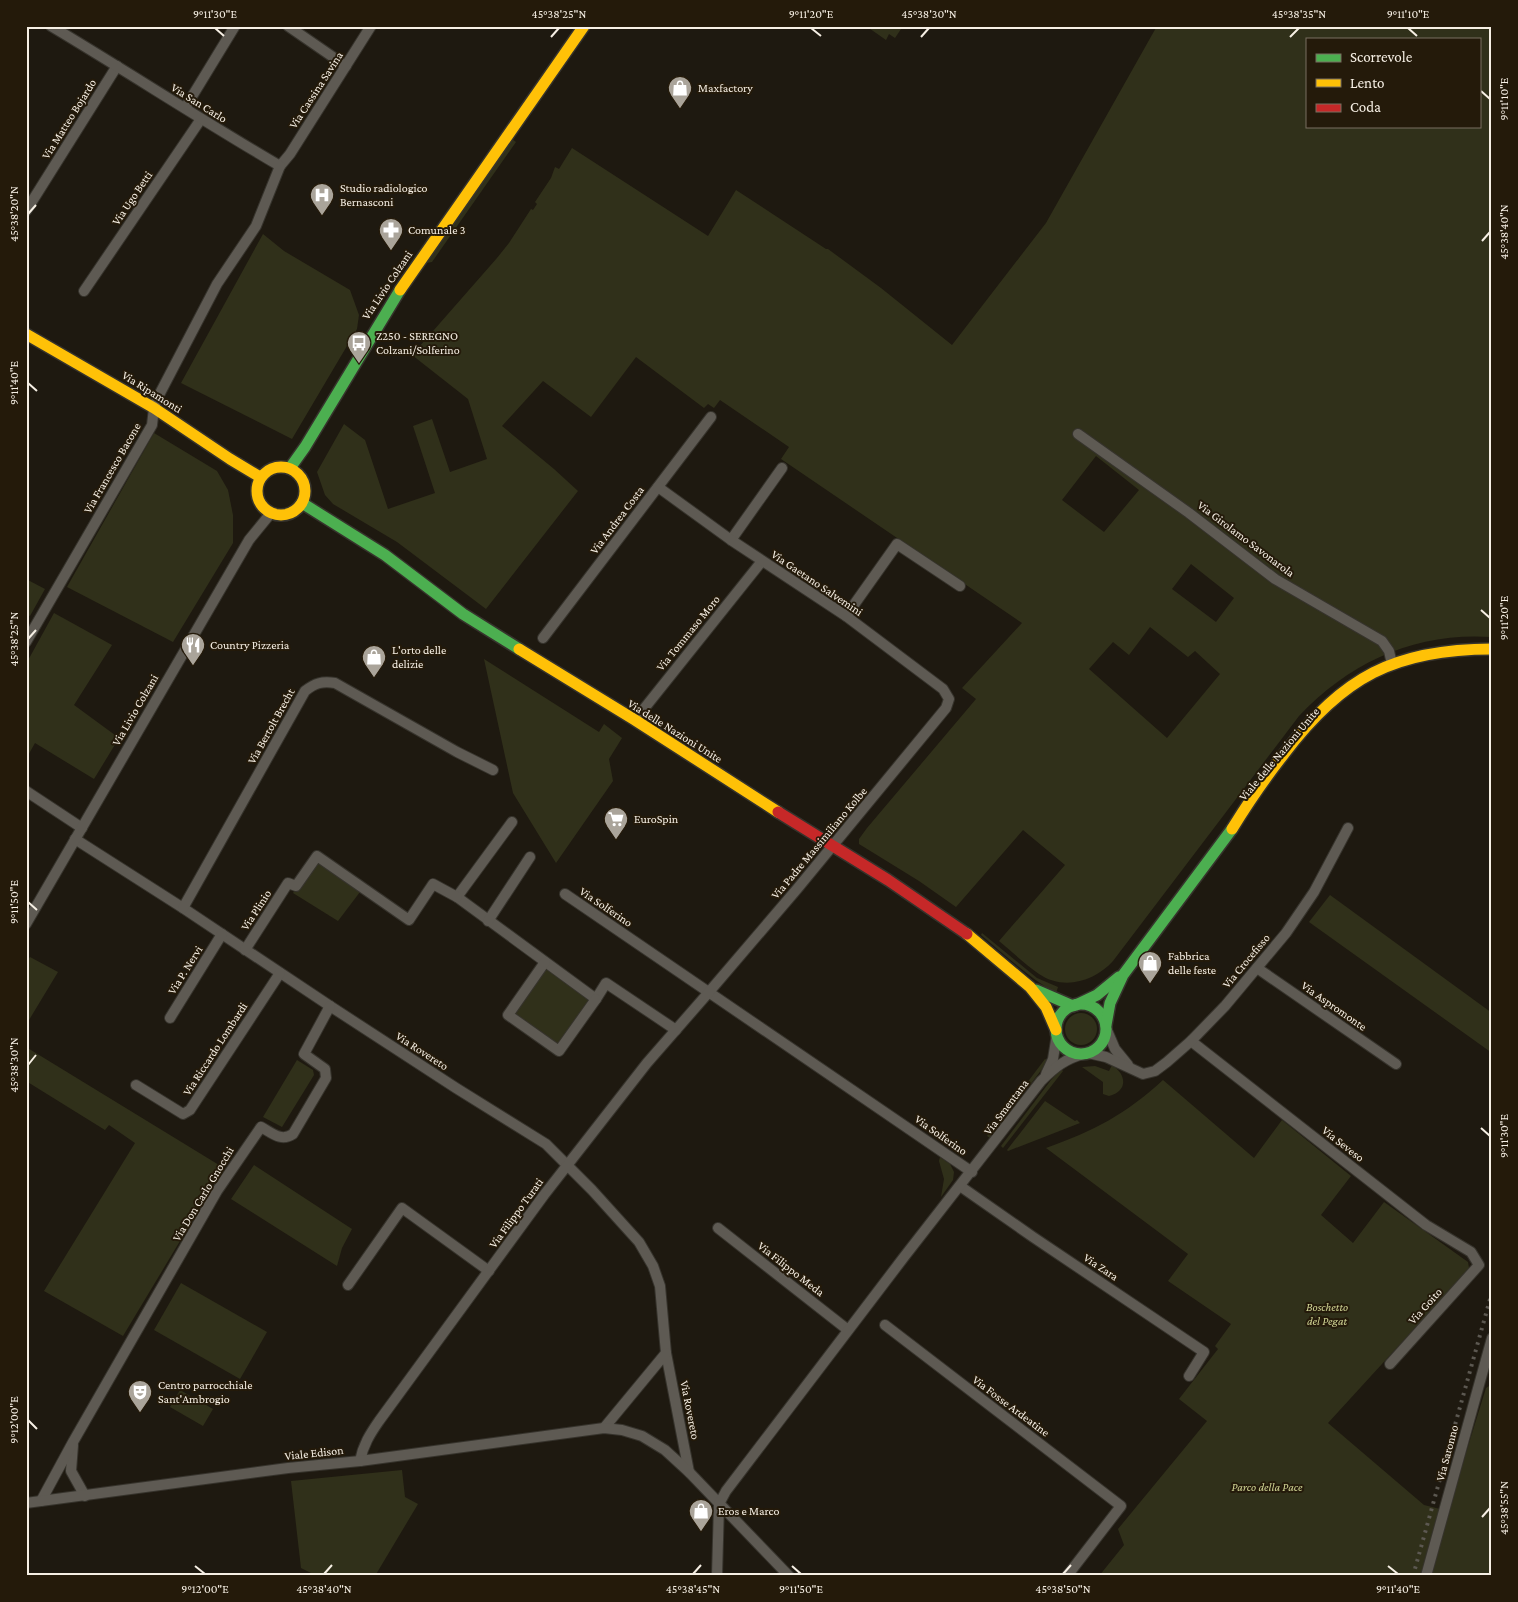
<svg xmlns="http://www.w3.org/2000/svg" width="1518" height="1602" font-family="'Crimson Pro',serif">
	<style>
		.green { fill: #30301a; fill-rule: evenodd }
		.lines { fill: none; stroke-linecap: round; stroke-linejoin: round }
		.street-casing { stroke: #36332c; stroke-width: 12 }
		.fast-casing { stroke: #36332c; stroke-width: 14 }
		.slow-casing { stroke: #36332c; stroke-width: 14 }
		.jam-casing { stroke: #36332c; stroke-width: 14 }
		.street { stroke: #5e5a53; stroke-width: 10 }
		.fast { stroke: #4caf50; stroke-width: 11 }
		.slow { stroke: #ffc107; stroke-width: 11 }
		.jam { stroke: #c62828; stroke-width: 11 }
		.rail { stroke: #5c5851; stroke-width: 4; stroke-dasharray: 2.5 5; stroke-linecap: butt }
		.ticks { fill: none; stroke: #f6efe4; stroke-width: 2 }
		.labels { text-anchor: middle; stroke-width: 4; stroke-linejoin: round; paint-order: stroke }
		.poi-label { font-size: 12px; fill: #f6efe4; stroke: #241a0a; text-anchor: start }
		.street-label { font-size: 12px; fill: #f6efe4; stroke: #241a0a }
		.park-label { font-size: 12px; font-style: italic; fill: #d0d494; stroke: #241a0a }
		.neatline { fill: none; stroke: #f6efe4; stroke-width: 2 }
		.ticks-label { font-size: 12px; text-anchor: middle; fill: #f6efe4 }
	</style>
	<rect width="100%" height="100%" fill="#1e1910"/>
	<!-- green -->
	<g class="green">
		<path d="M866,26H903L895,38L889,34L886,40Z"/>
		<path d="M1157,26H1492V637C1416,632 1351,661 1299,716L1113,961C1095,981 1064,991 1039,974C1025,964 1012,952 999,941L1065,865L1023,830L956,907L919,881L859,844V839L867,828L976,699L962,688L1022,623L781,459L789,447L720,400L714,408L708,404L704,408L636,357L591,417L543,381L502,426L554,469L578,491L486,609L397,542L333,504L325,495L317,472L344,424L365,440L388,509L435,493L413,426L432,419L450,472L487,459L468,399L412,355L497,258L509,243L531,209L533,210L537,204L535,202L551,178L555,167L559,169L572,148L708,236L736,190L826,249H828L881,288L952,345L1046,223ZM1307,39H1479V126H1307ZM1096,456L1139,490L1104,532L1062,500ZM1191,564L1234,598L1216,622L1172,589ZM1150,627L1188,657L1195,651L1220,674L1167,738L1089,669L1113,642L1129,655Z"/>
		<path d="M512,139L516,142L432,262L426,263Z"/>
		<path d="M263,234L284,251L350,290L359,315L357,329L292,439L181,383Z"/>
		<path d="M154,433L217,471L228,490L233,515V543L173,642L67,587Z"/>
		<path d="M26,579L45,589L30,616L26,614Z"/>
		<path d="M54,613L112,645L74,705L119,738L94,779L35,743L26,759V664Z"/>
		<path d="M484,659L599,732L604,724L622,738L609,759L613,781L556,863L513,793Z"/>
		<path d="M317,856L363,888L338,921L293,893Z"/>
		<path d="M1330,895L1492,1013V1053L1309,922Z"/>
		<path d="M982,933L1037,978L1058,987L1056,993C1028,977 1005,955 981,935Z"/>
		<path d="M30,957L58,972L26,1025V963Z"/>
		<path d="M545,962L596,999L559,1051L508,1015Z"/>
		<circle cx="1081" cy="1029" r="16"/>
		<path d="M26,1047L219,1165L207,1185L210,1191L123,1336L44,1291L135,1143L109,1125L105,1130L26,1081Z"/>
		<path d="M1045,1059L1047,1060L1042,1069L990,1138L987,1136Z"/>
		<path d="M297,1060L313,1070L314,1075L282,1127L263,1117Z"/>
		<path d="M1112,1065C1127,1075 1128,1091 1109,1096L1103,1094V1082L1082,1067L1095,1066L1109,1071Z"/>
		<path d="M1061,1069L1063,1071L1003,1148L1001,1146L1051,1080Z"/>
		<path d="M1163,1080L1254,1158L1282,1120L1351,1176L1321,1215L1353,1243L1384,1202L1468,1262L1469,1268L1467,1271L1328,1423L1424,1505L1448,1511L1486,1388L1492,1384V1576H1099L1124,1545L1118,1529L1207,1421L1179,1399L1218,1349L1215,1346L1231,1324L1168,1281L1188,1254L1046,1148C1094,1131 1126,1114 1163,1080Z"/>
		<path d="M1045,1101L1075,1121L1077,1120L1080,1123L1008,1151L1007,1150Z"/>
		<path d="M940,1157L950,1164L954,1172L953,1180L941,1197L944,1179L939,1161Z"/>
		<path d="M254,1165L352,1229L342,1248L337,1266L231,1199Z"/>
		<path d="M181,1283L267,1332L240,1379L154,1330Z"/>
		<path d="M180,1390L213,1409L203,1426L170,1407Z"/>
		<path d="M402,1470L405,1497L418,1504L375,1576H317L301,1568L291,1481Z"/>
	</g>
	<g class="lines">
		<!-- street casing -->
		<g class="street-casing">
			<g id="street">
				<path d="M288,26L346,66"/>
				<path d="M185,108L235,26"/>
				<path d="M280,166L290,154L371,26"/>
				<path d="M26,211L117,66"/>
				<path d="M84,291L201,119"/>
				<path d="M1078,434L1189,513L1275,579L1382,641L1389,651L1392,664"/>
				<path d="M731,540L782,468"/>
				<path d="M846,616L897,544L960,586"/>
				<path d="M543,638L711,417"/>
				<path d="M26,642L152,425L154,408L158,397L217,284L256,226L280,166C203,121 128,72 51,26"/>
				<path d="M635,720L762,561"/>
				<path d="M26,791L82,828"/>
				<path d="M512,822L457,897L596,999L606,983L676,1030"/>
				<path d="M75,839L183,908L330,1006L456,1088L546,1144L592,1190L639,1242L653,1266L660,1286L666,1353L689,1472"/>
				<path d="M565,894L972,1172"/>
				<path d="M183,908L305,691C315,683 322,681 335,683L457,752L493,770"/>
				<path d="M488,921L530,857"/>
				<path d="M26,924L249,540L271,513"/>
				<path d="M245,950L288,883L296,886L317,856L409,920L433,884L457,897"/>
				<path d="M545,962L508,1015L559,1051L596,999"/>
				<path d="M1257,968L1396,1064"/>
				<path d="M170,1018L222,934"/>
				<path d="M1106,1028L1115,1049L1128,1065"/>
				<path d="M1191,1041L1426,1225L1471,1252L1479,1265L1390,1364"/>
				<path d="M1088,1053L1106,1057L1143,1074L1155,1071L1167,1062L1191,1041L1225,1006L1286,933L1314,892L1348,828"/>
				<path d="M1046,1074L1053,1059L1057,1034"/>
				<path d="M136,1085L183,1114L190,1110L280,973"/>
				<path d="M960,1186L1033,1237L1204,1352L1189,1376"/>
				<path d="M718,1228L848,1330"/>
				<path d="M348,1285L402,1208L489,1271"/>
				<path d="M885,1325L1121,1506L1067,1576"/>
				<path d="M604,1428L666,1353"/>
				<path d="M73,1445L71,1471L85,1496"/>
				<path d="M360,1461C363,1445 370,1434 379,1421L544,1195L647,1063L709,992L797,889L946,708L949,699L943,689L846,616L731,540L658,487"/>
				<path d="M41,1501L73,1442L217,1191L261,1127C272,1133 281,1142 293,1134L326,1078L325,1069L304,1054L330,1006"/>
				<path d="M26,1503L288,1468L360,1461L604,1428L622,1430L642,1436L665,1450L689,1472L789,1576"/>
				<path d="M717,1576L719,1504L726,1491L904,1257L1041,1081C1054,1068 1066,1058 1084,1054"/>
				<path d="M1426,1576L1492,1338"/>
			</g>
		</g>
		<!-- fast casing -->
		<g class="fast-casing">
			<g id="fast">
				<path d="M290,468L305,447L400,290"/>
				<path d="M302,503L385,555L463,614L519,649"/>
				<path d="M1036,990L1073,1006"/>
				<circle cx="1081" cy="1029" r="25"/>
				<path d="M1076,1005L1097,995L1119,977"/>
				<path d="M1106,1025L1110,1003L1123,975L1232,829"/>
			</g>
		</g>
		<!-- slow casing -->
		<g class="slow-casing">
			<g id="slow">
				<path d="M400,290L584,26"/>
				<path d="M26,334L154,408L230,459L260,477"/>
				<circle cx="281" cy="491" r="24"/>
				<path d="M519,649L635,720L778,812"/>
				<path d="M1232,829C1248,803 1265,778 1284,754C1342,677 1395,649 1492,649"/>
				<path d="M967,934L1030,987L1046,1007L1056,1030"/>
			</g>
		</g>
		<!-- jam casing -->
		<g class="jam-casing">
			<path id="jam" d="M778,812L888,880L967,934"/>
		</g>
		<!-- street -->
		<use href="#street" class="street"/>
		<!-- fast -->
		<use href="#fast" class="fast"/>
		<!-- slow -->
		<use href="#slow" class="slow"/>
		<!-- jam -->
		<use href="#jam" class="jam"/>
		<!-- rail -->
		<path class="rail" d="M1413,1576L1492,1292"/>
	</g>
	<!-- ticks -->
	<path class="ticks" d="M215,28L224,36M811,28L821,36M1408,28L1417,36M551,37L559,28M921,37L929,28M1290,37L1299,28M1481,91L1490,99M28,214L36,205M1482,241L1490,232M28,383L37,391M1481,610L1490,618M28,639L36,630M28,902L37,910M28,1065L36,1055M1481,1128L1490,1136M28,1420L37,1429M1482,1517L1490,1508M195,1566L205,1574M792,1566L801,1574M1388,1566L1398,1574M324,1574L332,1565M693,1574L701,1565M1063,1574L1071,1565"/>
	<!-- icons -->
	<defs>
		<g id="shop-pin" transform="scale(1.25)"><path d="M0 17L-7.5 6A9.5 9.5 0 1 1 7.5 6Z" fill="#aaa49a" stroke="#241a0a"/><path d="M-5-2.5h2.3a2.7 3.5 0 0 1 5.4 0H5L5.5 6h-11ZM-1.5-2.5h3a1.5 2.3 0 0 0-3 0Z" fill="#fff"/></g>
		<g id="hospital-pin" transform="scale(1.25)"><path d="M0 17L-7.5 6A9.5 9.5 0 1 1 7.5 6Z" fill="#aaa49a" stroke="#241a0a"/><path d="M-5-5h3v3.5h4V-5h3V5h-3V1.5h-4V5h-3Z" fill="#fff"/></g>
		<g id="pharmacy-pin" transform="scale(1.25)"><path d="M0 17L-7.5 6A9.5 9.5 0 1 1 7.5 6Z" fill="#aaa49a" stroke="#241a0a"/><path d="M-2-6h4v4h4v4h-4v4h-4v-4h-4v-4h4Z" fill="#fff"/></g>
		<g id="bus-pin" transform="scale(1.25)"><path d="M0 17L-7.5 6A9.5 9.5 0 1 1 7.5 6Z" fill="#aaa49a" stroke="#241a0a"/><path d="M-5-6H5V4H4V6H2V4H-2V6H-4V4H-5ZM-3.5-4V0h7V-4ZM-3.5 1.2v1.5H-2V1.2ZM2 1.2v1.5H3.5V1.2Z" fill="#fff"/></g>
		<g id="restaurant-pin" transform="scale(1.25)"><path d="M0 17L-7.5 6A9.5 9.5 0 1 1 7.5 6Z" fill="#aaa49a" stroke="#241a0a"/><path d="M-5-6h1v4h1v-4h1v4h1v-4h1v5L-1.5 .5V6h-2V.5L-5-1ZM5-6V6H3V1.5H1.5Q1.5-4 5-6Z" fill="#fff"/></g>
		<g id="supermarket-pin" transform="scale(1.25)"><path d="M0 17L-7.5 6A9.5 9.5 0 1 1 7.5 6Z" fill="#aaa49a" stroke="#241a0a"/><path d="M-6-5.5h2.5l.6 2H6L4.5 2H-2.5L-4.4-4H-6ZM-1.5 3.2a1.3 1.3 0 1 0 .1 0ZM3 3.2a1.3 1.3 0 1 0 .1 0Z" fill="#fff"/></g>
		<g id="theatre-pin" transform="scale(1.25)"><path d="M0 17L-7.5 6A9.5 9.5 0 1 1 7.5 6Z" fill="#aaa49a" stroke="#241a0a"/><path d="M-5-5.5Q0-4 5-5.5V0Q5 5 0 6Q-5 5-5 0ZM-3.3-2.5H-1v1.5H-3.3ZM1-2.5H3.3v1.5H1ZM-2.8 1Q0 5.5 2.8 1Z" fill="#fff"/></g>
	</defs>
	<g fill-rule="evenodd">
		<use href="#shop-pin" x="680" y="88"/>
		<use href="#hospital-pin" x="322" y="195"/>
		<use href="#pharmacy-pin" x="391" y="230"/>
		<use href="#bus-pin" x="359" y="343"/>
		<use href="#restaurant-pin" x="193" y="645"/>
		<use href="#shop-pin" x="374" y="657"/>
		<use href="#supermarket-pin" x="616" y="819"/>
		<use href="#shop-pin" x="1150" y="963"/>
		<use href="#theatre-pin" x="140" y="1392"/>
		<use href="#shop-pin" x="701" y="1511"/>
	</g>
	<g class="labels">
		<!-- poi labels -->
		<g class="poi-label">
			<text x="698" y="92">Maxfactory</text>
			<text x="340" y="192">Studio radiologico<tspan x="340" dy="14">Bernasconi</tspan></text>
			<text x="408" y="234">Comunale 3</text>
			<text x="376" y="340">Z250 - SEREGNO<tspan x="376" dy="14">Colzani/Solferino</tspan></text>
			<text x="210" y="649">Country Pizzeria</text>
			<text x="392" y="654">L'orto delle<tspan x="392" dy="14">delizie</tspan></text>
			<text x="634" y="823">EuroSpin</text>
			<text x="1168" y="960">Fabbrica<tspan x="1168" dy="14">delle feste</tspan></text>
			<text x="158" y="1389">Centro parrocchiale<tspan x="158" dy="14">Sant'Ambrogio</tspan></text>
			<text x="718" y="1515">Eros e Marco</text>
		</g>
		<!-- street labels -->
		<g class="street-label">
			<text transform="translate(316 90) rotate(-57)" y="4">Via Cassina Savina</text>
			<text transform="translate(199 103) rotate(32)" y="4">Via San Carlo</text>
			<text transform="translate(69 119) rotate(-58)" y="4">Via Matteo Bojardo</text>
			<text transform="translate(132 198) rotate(-56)" y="4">Via Ugo Betti</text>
			<text transform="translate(387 285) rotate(-56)" y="4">Via Livio Colzani</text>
			<text transform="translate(152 392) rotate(32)" y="4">Via Ripamonti</text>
			<text transform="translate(112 468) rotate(-60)" y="4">Via Francesco Bacone</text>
			<text transform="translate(617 520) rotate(-53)" y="4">Via Andrea Costa</text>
			<text transform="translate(1246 539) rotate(37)" y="4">Via Girolamo Savonarola</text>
			<text transform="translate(817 583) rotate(34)" y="4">Via Gaetano Salvemini</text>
			<text transform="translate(688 633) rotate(-51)" y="4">Via Tommaso Moro</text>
			<text transform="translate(135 710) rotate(-60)" y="4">Via Livio Colzani</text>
			<text transform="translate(271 726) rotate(-61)" y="4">Via Bertolt Brecht</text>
			<text transform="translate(675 731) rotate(32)" y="4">Via delle Nazioni Unite</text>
			<text transform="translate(1279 754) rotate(-50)" y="4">Viale delle Nazioni Unite</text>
			<text transform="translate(819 843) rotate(-50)" y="4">Via Padre Massimiliano Kolbe</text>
			<text transform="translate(606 907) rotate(34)" y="4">Via Solferino</text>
			<text transform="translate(256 910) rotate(-57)" y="4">Via Plinio</text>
			<text transform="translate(1246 961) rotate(-50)" y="4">Via Crocefisso</text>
			<text transform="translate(185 970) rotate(-58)" y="4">Via P. Nervi</text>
			<text transform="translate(1334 1006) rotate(35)" y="4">Via Aspromonte</text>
			<text transform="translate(215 1049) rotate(-57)" y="4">Via Riccardo Lombardi</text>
			<text transform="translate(422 1051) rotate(33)" y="4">Via Rovereto</text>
			<text transform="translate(1006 1107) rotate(-53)" y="4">Via Smentana</text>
			<text transform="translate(941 1135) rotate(35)" y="4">Via Solferino</text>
			<text transform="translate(1343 1144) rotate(38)" y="4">Via Seveso</text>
			<text transform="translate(203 1194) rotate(-59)" y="4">Via Don Carlo Gnocchi</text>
			<text transform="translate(516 1213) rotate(-54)" y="4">Via Filippo Turati</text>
			<text transform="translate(1101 1267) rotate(34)" y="4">Via Zara</text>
			<text transform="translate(791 1269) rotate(38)" y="4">Via Filippo Meda</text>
			<text transform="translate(1425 1306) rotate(-48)" y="4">Via Goito</text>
			<text transform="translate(1011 1406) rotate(37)" y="4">Via Fosse Ardeatine</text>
			<text transform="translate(690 1410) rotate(79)" y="4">Via Rovereto</text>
			<text transform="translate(314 1453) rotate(-6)" y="4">Viale Edison</text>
			<text transform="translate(1447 1453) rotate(-75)" y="4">Via Saronno</text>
		</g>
		<!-- park labels -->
		<g class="park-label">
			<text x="1327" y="1311">Boschetto<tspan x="1327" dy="14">del Pegat</tspan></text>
			<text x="1267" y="1491">Parco della Pace</text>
		</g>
	</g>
	<!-- border -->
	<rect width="1518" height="1602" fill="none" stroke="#241a0a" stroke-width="55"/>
	<!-- legend -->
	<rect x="1306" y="38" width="175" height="90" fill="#241a0a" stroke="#786f61"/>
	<rect x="1316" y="54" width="25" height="8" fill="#4caf50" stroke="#786f61"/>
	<text x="1350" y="62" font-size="15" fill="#f6efe4">Scorrevole</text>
	<rect x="1316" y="79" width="25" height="8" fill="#ffc107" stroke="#786f61"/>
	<text x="1350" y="88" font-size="15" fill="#f6efe4">Lento</text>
	<rect x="1316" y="104" width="25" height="8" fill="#c62828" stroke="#786f61"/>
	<text x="1350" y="112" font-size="15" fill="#f6efe4">Coda</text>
	<rect x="28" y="28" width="1462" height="1546" class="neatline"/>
	<g class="ticks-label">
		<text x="215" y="18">9°11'30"E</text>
		<text x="559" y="18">45°38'25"N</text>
		<text x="811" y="18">9°11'20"E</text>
		<text x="929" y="18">45°38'30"N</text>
		<text x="1299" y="18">45°38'35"N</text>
		<text x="1408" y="18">9°11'10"E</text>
		<text transform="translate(1504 99) rotate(-90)" y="4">9°11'10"E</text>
		<text transform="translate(14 214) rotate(-90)" y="4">45°38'20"N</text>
		<text transform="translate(1504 232) rotate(-90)" y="4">45°38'40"N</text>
		<text transform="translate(14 383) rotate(-90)" y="4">9°11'40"E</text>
		<text transform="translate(1504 618) rotate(-90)" y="4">9°11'20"E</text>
		<text transform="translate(14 639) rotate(-90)" y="4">45°38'25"N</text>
		<text transform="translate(14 902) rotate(-90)" y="4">9°11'50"E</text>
		<text transform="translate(14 1065) rotate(-90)" y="4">45°38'30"N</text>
		<text transform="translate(1504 1136) rotate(-90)" y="4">9°11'30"E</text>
		<text transform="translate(14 1420) rotate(-90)" y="4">9°12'00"E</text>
		<text transform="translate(1504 1508) rotate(-90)" y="4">45°38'55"N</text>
		<text x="205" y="1593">9°12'00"E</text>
		<text x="324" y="1593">45°38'40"N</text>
		<text x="693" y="1593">45°38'45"N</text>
		<text x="801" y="1593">9°11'50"E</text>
		<text x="1063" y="1593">45°38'50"N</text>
		<text x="1398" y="1593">9°11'40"E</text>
	</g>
</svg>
